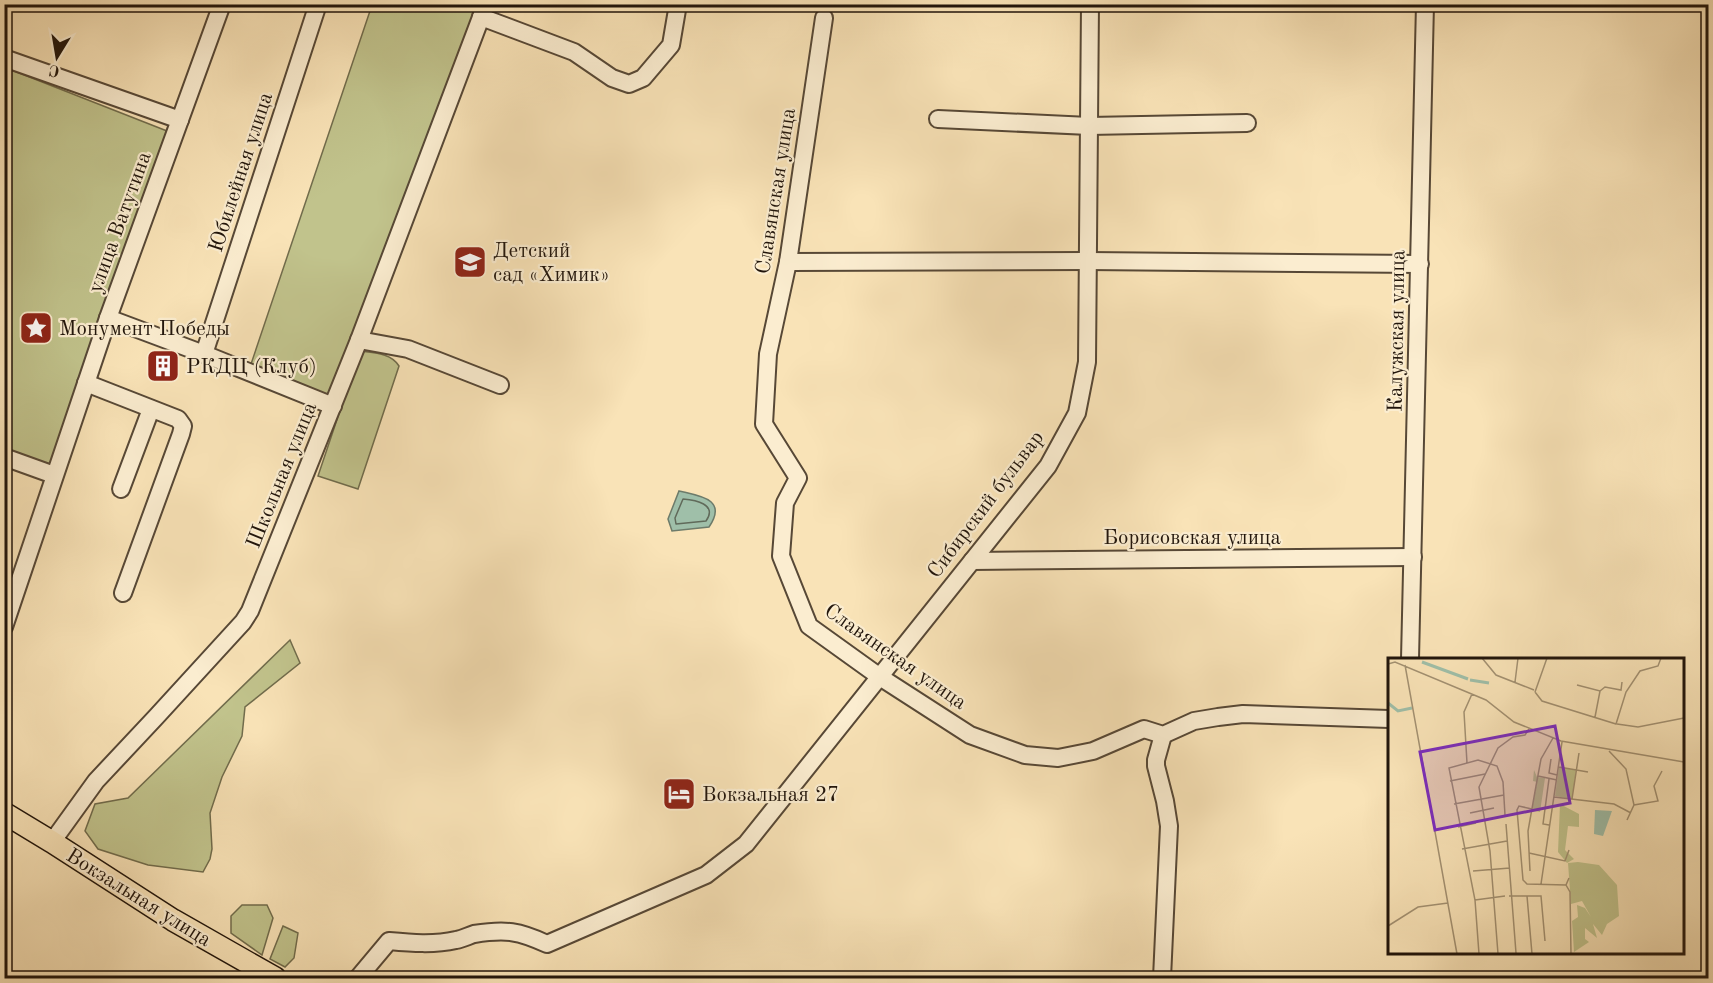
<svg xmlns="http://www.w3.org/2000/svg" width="1713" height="983" font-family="'Old Standard TT',serif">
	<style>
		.green { fill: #c1c38c; stroke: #716c4c; stroke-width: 1.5 }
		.water { fill: #9fbfa9; stroke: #6d7b6a; stroke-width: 1.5 }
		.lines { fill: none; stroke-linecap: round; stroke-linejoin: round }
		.shore { stroke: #606a5a; stroke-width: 1.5 }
		.minor-casing { stroke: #574836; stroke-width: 20 }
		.major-casing { stroke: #21150b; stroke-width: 24 }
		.minor { stroke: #fbedd0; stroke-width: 16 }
		.major { stroke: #f9e3b7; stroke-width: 21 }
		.labels { text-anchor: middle; stroke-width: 4.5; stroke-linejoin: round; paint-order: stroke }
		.street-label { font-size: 21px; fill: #21150b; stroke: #fbedd0 }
		.poi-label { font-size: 21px; fill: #21150b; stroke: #fbedd0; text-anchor: start }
		.inset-river { fill: none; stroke: #9fbfa9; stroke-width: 3 }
		.inset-road { fill: none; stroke: #a39172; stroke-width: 1.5 }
		.view { fill: #7b2cbf; fill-opacity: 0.15; stroke: #7b2cbf; stroke-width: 3 }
		.inset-edge { fill: none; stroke: #21150b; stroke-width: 3 }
	</style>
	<rect width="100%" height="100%" fill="#f9e3b7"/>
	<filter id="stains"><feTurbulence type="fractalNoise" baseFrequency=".00333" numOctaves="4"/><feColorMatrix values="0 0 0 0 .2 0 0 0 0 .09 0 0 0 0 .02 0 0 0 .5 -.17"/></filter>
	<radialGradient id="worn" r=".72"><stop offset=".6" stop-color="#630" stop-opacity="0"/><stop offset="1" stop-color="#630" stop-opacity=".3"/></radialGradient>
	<!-- green -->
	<g class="green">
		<path d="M477,4L481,6L331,404L249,370L372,5Z"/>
		<path d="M4,67L167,131L103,323L51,468L5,450Z"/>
		<path d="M360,351C374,353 391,353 399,366L358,489L318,476Z"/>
		<path d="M290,640L300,663L245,707L242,736L222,777L210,813L212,849L210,859L203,872L148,865L98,849L85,831L95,804L128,798Z"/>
		<path d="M242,905H267L273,918L262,955L231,933V916Z"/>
		<path d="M283,926L298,933L294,958L285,967L270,959Z"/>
	</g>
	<!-- water -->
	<path class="water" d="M679,491C700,496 728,499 709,527L672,531L668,519Z"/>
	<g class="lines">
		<!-- shore -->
		<path class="shore" d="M683,499C695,500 718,504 706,521L676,524L675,518Z"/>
		<!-- minor casing -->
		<g class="minor-casing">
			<g id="minor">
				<path d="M481,17L574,52L612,78L629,84L643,78L671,45L678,4"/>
				<path d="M824,18L788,262L768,354L764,424L798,478L785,503L781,556L809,626L880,677L970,735L1025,755L1058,758L1093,751L1144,729L1163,735L1194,721L1218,717L1243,714L1389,719"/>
				<path d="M4,58L180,120"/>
				<path d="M938,119L1089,126L1247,123"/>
				<path d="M788,262L1088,261L1420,264"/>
				<path d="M108,318L204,354L333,406"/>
				<path d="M359,340L408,349L500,385"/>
				<path d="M204,354L318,4"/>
				<path d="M86,383L178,419L183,426L181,434L123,593"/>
				<path d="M4,457L54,475"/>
				<path d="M121,489L151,409"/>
				<path d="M972,561L1413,557"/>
				<path d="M4,627L108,318L222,4"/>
				<path d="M1410,659L1425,4"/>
				<path d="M52,842L96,781L156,717L243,622L250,611L359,340L486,4"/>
				<path d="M358,978L389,941C411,943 434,945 456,940C462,939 468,936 474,934C506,929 519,931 547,944L706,875L746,844L1048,466L1077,413L1087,362L1090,4"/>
				<path d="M1162,978L1169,826L1165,801L1156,766V760L1163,735"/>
			</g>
		</g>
		<!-- major casing -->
		<g class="major-casing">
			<path id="major" d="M4,813L52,842L173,920L275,978"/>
		</g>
		<!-- minor -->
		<use href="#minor" class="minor"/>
		<!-- major -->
		<use href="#major" class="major"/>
	</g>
	<!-- icons -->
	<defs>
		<g id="school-square" transform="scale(1.725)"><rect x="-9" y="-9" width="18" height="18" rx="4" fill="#8f2418" stroke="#fbedd0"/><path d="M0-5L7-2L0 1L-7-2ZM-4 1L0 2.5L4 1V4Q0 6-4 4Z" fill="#fff"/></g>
		<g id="sight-square" transform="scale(1.725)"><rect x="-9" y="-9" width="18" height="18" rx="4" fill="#8f2418" stroke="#fbedd0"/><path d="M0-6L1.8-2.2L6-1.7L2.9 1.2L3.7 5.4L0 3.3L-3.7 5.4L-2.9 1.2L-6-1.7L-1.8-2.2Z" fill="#fff"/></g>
		<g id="building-square" transform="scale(1.725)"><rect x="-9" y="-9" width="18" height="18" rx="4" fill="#8f2418" stroke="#fbedd0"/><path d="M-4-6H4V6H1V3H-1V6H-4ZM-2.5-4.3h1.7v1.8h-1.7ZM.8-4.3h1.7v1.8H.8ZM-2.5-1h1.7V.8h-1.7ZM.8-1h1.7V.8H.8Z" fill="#fff"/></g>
		<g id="hotel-square" transform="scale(1.725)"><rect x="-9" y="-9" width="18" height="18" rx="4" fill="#8f2418" stroke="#fbedd0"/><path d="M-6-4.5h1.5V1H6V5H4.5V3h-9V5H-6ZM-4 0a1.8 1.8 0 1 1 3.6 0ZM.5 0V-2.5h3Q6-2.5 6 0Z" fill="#fff"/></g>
	</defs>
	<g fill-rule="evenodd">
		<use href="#school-square" x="470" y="262"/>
		<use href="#sight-square" x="36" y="328"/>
		<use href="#building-square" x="163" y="366"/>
		<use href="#hotel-square" x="679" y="794"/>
	</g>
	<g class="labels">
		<!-- street labels -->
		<g class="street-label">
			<text transform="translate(240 172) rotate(-72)" y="7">Юбилейная улица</text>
			<text transform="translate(775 191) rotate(-81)" y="7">Славянская улица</text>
			<text transform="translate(119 222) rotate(-70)" y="7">улица Ватутина</text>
			<text transform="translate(1396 331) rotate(-89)" y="7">Калужская улица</text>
			<text transform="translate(281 475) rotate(-68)" y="7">Школьная улица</text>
			<text transform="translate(985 504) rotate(-53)" y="7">Сибирский бульвар</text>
			<text x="1192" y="544">Борисовская улица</text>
			<text transform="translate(896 656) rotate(35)" y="7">Славянская улица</text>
			<text transform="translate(139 897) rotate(32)" y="7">Вокзальная улица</text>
		</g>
		<!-- poi labels -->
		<g class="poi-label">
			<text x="493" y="257">Детский<tspan x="493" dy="24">сад «Химик»</tspan></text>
			<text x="59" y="335">Монумент Победы</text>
			<text x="186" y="373">РКДЦ (Клуб)</text>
			<text x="702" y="801">Вокзальная 27</text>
		</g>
	</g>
	<!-- overview -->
	<g transform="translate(1388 658)">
		<rect width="296" height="296" fill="#f9e3b7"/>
		<path d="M171,109L188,112L184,141L167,138ZM146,112L149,119L157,120L152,154L144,152L149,124L145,123ZM172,146L191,156V169L180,168L177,192L186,201L179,205L170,194ZM190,204L211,207L229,227L231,258L219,266L214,277L205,266L209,280L197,270V281L201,284L186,294L184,263L190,259L189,247L197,250L203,259L194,243L183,246L180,205Z" fill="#c1c38c"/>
		<path d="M207,152L224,153L215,178L206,176Z" fill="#9fbfa9"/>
		<path class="inset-river" d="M34,4L80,21M82,22L101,25M0,45L10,53L24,50"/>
		<path class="inset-road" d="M94,0L108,17L146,32M0,6L7,4L98,42L126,64L173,83L296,104M17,7L69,296M127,24L130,0M189,27L212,33L217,29L233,32L234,24M147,34L154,43L228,66L238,34L252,13L270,8L273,0M147,34L159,0M207,59L212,33M229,66L250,69L296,60M221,93L238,111L246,147M163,101L161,115L169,117M79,105L76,54L84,36M171,109L200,114M150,118L169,122M161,121L155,166L161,167M62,123L97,116M166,139L226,146L243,155M184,141L191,95M66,146L116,137M144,151L131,148L129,152L135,222L139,226L178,227M82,155L106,150M239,162L246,147L270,143L266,128L274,113M118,166L128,295M70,169L88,165M74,191L119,183M141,195L177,203L181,192M85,213L122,210M142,213L140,173L148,128L153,101L165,80M181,220L178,227L182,234L183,296M153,226L174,84M121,238H153L157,283M139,238L144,296M87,242L117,238M0,268L30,249L60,245M91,296L87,242L61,110L90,102L109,108L115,124L117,157M110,296L102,193L91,129L110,90L125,79L137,77L141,71"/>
		<path class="view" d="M167,68L182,145L47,172L32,94Z"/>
		<rect width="296" height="296" class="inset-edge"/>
	</g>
	<!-- margin -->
	<rect width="1713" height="983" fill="none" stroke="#f9e3b7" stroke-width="24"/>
	<rect x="6" y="6" width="1701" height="971" fill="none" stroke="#21150b" stroke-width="3"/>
	<rect x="12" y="12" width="1689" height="959" fill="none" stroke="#21150b" stroke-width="1.5"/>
	<!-- north arrow -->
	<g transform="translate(57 57) rotate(191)" stroke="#fbedd0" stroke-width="4.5" paint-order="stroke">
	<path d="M0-4.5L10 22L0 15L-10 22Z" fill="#21150b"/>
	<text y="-9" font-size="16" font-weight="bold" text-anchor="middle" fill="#21150b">С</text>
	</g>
	<rect width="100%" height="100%" filter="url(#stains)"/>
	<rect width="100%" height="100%" fill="url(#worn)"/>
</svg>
